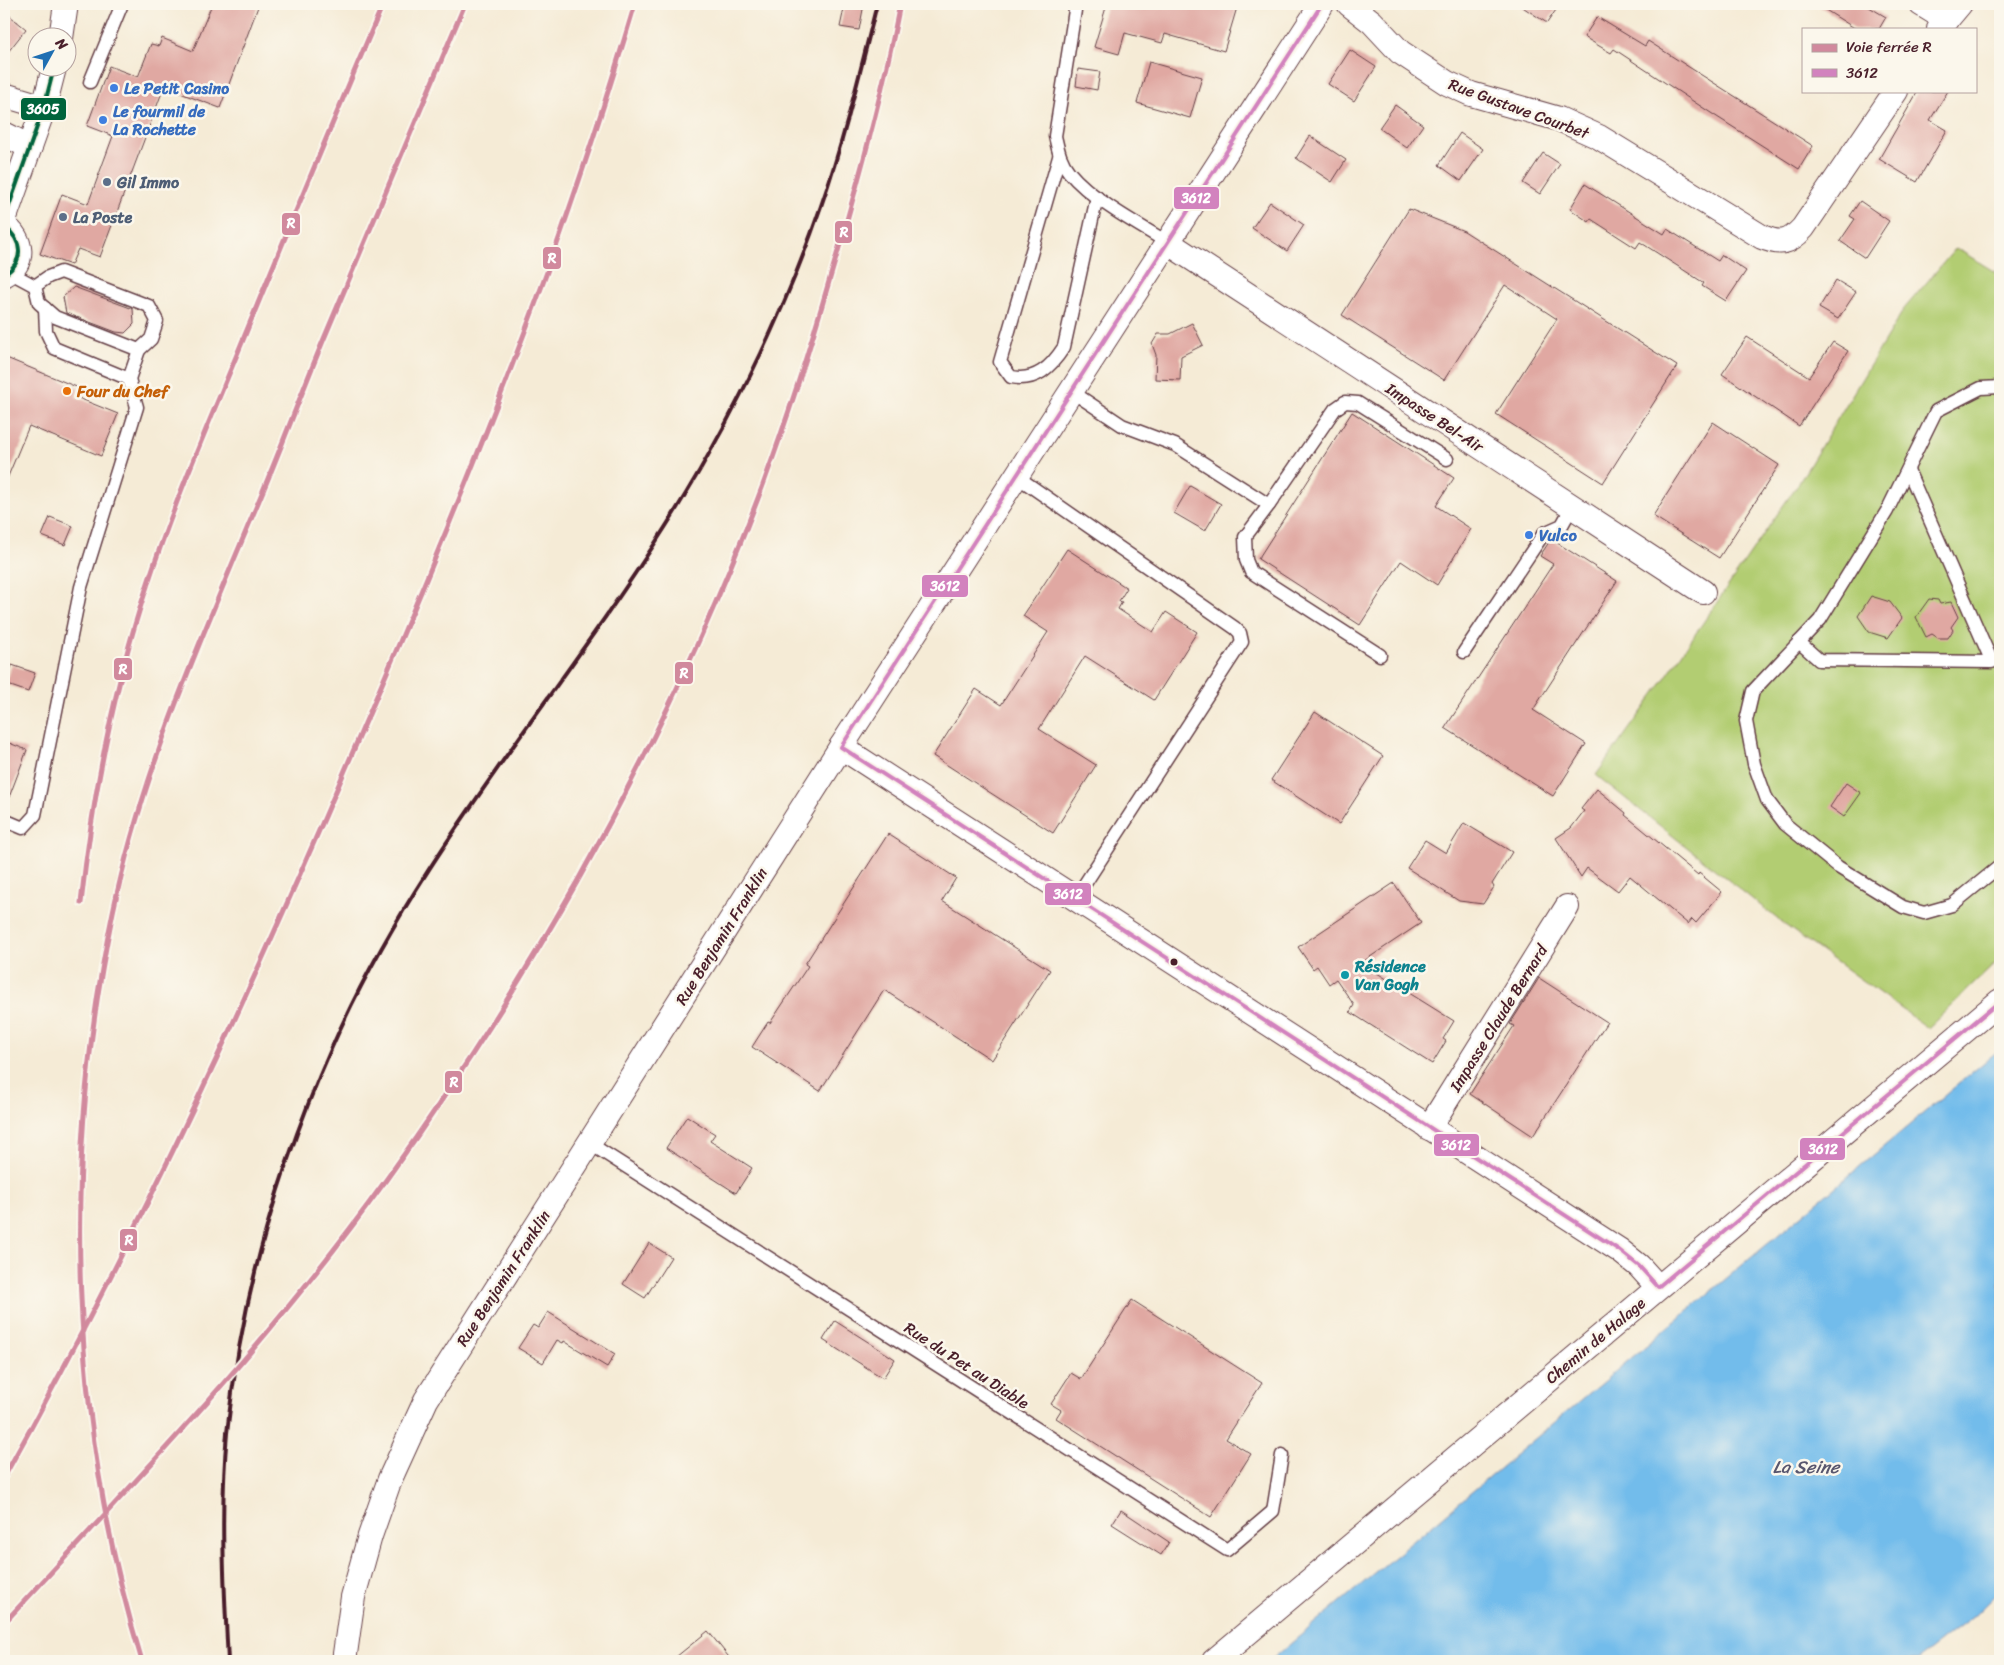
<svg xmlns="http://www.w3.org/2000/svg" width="2004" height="1665" font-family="Sriracha,sans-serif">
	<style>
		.green { fill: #b2cd72; stroke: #7e764e }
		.water { fill: #72bceb; stroke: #5e6e8b }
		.building { fill: #e0a8a2 }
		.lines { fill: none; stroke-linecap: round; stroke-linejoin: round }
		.service-casing { stroke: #643e45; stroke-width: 15 }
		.minor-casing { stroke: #643e45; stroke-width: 26 }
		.service { stroke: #fff; stroke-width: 12 }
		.minor { stroke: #fff; stroke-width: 24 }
		.rail { stroke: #4a1f2b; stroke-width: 4 }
		.bus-1-casing { stroke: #fbf7ec; stroke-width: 8 }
		.bus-2-casing { stroke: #fbf7ec; stroke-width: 8 }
		.bus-1 { stroke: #d282be; stroke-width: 4 }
		.bus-2 { stroke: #00643c; stroke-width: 4 }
		.rail-1-casing { stroke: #fbf7ec; stroke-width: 9 }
		.rail-1 { stroke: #d1899d; stroke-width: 5 }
		.shop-dot { fill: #3f7fe0; stroke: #fbf7ec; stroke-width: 2 }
		.service-dot { fill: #5c6f8a; stroke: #fbf7ec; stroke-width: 2 }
		.food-dot { fill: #e8710a; stroke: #fbf7ec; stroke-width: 2 }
		.bus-dot { fill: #4a1f2b; stroke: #fbf7ec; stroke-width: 2 }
		.culture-dot { fill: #0f9aa8; stroke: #fbf7ec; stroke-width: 2 }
		.labels { text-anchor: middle; stroke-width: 5; stroke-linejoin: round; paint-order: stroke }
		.shop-label { font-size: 16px; font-weight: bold; fill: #366cbe; stroke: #fbf7ec; text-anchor: start }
		.street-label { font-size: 16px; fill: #4a1f2b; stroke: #fbf7ec }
		.service-label { font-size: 16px; font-weight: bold; fill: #4e5e75; stroke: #fbf7ec; text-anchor: start }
		.food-label { font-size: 16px; font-weight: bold; fill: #c56008; stroke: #fbf7ec; text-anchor: start }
		.culture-label { font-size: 16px; font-weight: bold; fill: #0d838f; stroke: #fbf7ec; text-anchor: start }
		.water-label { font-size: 18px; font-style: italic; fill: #58566e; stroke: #fbf7ec }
		.line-badge { stroke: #fbf7ec; stroke-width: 2 }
		.badge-label { font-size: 14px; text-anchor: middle; font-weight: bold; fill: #fff }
	</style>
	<rect width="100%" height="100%" fill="#fbf7ec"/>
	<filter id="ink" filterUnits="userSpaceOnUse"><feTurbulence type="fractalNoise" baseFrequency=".02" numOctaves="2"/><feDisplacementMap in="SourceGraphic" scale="10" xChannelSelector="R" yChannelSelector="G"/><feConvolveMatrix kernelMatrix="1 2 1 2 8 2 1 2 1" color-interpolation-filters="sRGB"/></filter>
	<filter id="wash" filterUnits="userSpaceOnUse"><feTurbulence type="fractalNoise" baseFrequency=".0096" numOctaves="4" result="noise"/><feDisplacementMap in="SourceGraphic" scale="20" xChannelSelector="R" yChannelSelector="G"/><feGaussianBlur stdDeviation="1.12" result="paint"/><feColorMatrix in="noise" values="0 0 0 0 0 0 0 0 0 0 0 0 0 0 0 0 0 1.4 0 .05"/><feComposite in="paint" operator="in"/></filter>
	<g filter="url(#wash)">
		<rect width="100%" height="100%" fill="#f5ebd6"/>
		<!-- green -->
		<path class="green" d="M1956,248L2000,275V959L1928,1028L1785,925L1596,775L1648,703L1800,481L1904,309Z"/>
		<!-- water -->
		<path class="water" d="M2000,1049V1590L1974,1616L1916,1661H1270Z"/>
		<g id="blocks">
			<!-- building -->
			<g class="building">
				<path d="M212,4H259L220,108L164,87L100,257L78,249L71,265L40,254L62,194L88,204L113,136L87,126L109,66L138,77L151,44L159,46L162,38L193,51Z"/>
				<path d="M845,4H864L859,30L840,27Z"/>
				<path d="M1107,4H1238L1224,51L1165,34L1162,43L1125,33L1119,54L1094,47Z"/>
				<path d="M1518,4H1560L1547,23Z"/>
				<path d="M1816,4H1864L1886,17L1879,29H1856Z"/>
				<path d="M4,11L26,29L4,57Z"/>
				<path d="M1597,17L1645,46L1648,41L1813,146L1799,169L1714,115L1614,49L1611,53L1584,37Z"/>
				<path d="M1350,50L1376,67L1354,101L1328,84Z"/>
				<path d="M1149,62L1202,77L1190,118L1137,103Z"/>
				<path d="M1078,69L1100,72L1097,90L1076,86Z"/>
				<path d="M1918,91H1948L1930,120L1947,130L1917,182L1879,159Z"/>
				<path d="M1395,105L1423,125L1407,148L1379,128Z"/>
				<path d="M1460,133L1483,149L1461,181L1439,165Z"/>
				<path d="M1310,136L1346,160L1332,182L1296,158Z"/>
				<path d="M1543,153L1560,164L1540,194L1523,183Z"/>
				<path d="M1585,184L1664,234L1667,229L1718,261L1722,255L1746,271L1726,301L1702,286L1704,283L1640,242L1636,248L1591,219L1589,222L1570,209Z"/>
				<path d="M1860,201L1889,221L1865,258L1840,241L1855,219L1850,216Z"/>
				<path d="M1270,202L1304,225L1287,251L1252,228Z"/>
				<path d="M1409,209L1464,231L1677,366L1603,483L1496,414L1557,319L1505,285L1444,380L1342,315Z"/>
				<path d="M1836,280L1856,292L1838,319L1819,308Z"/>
				<path d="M74,287L133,309L134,324L125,333L116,332L66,313L63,297Z"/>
				<path d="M1192,323L1203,345L1181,356L1180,380L1155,379L1156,355L1152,344L1158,334H1170Z"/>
				<path d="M1747,337L1809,377L1833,342L1848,351L1799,426L1722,374Z"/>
				<path d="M4,357L79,388L76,397L118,414L101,456L29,426L4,486Z"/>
				<path d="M1352,412L1454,478L1436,506L1471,529L1437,585L1401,561L1360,625L1258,559Z"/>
				<path d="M1713,422L1779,465L1719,558L1653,516Z"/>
				<path d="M1190,486L1221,504L1205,531L1174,513Z"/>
				<path d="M50,517L73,526L65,545L42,536Z"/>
				<path d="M1551,539L1617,581L1533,710L1586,744L1553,796L1445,728L1553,564L1540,556Z"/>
				<path d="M1067,549L1127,588L1119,601L1122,602L1118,609L1153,632L1166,612L1197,632L1154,700L1085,656L1039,729L1096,765L1053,833L933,756L976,689L1001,705L1048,632L1023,616Z"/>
				<path d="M1871,596L1890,602L1902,618L1888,638L1869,632L1858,616Z"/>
				<path d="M1929,599L1938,600L1940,604L1951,602L1958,617L1951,627L1953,630L1948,638H1938L1932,634L1926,637L1916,617Z"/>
				<path d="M12,665L35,673L28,692L5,684Z"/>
				<path d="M1315,712L1383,756L1339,824L1271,780Z"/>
				<path d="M4,741L27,750L5,808L4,807Z"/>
				<path d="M1846,783L1861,793L1844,817L1830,807Z"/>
				<path d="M1597,789L1626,813L1625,815L1698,875L1699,873L1722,892L1696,923L1692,919L1688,924L1630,876L1618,891L1587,868L1581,877L1556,838L1571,828L1584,811L1581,809Z"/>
				<path d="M1464,823L1512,852L1492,884L1494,887L1483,904L1459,901L1407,868L1425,840L1446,853Z"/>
				<path d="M888,834L956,878L942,901L1050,970L992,1060L884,990L820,1091L752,1047L768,1022L770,1023L808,966L805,964Z"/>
				<path d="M1394,883L1421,923L1361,963L1454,1021L1443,1039L1446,1041L1432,1064L1350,1012L1354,1005L1336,979L1329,984L1317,966L1313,969L1298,947Z"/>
				<path d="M1539,978L1607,1022L1533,1136L1470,1094L1514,1026L1510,1024Z"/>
				<path d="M687,1116L715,1134L710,1141L752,1168L736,1193L666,1148Z"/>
				<path d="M649,1243L671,1257L645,1298L623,1284Z"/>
				<path d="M1132,1300L1262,1383L1226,1439L1251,1454L1211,1517L1056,1418L1061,1410L1051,1404L1071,1373L1081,1379Z"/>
				<path d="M548,1312L615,1354L607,1367L564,1341L563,1343L557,1340L543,1363L518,1348L533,1325L538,1328Z"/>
				<path d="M835,1321L895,1359L883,1378L823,1340Z"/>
				<path d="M1121,1510L1169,1542L1161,1555L1112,1524Z"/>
				<path d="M708,1631L732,1661H671Z"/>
			</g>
		</g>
	</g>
	<g filter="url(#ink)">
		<use href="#blocks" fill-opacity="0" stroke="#643e45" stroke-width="1"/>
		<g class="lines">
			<!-- service casing -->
			<g class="service-casing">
				<g id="service">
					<path d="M1076,4L1055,136C1058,149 1060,161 1069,172C1091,199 1137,224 1167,242"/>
					<path d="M90,82L122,4"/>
					<path d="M1059,157L1000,362L1011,377C1036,382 1051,367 1064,347L1097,197"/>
					<path d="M9,272L35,286L39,303L55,317L139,350L151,339L157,321L149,306L61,272L48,277L35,286"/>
					<path d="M45,308L46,331L54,348L129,379L139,350"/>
					<path d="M2000,387L1981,388L1936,411L1887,511L1820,620L1753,691L1746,721L1754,764L1767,800L1785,824L1838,867L1903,907L1924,913L1952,905L2000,866"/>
					<path d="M1071,391L1122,425L1175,445L1269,505L1335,409L1345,402L1358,403L1447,459"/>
					<path d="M1016,476L1235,628L1240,633L1242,642L1075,899"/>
					<path d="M1269,505L1245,537L1246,560L1251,572L1380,655"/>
					<path d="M1799,642L1819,660L1992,662L1908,470"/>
					<path d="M1464,652L1544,533L1562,525L1572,507"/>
					<path d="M4,820L23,828L35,815L81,587L137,407L129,379"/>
					<path d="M589,1143L1227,1550L1273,1511L1282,1455"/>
				</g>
			</g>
			<!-- minor casing -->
			<g class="minor-casing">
				<g id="minor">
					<path d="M1349,4L1372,22L1400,52L1447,83L1471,94L1559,119L1599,137L1762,237C1781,245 1789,243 1803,228L1896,91"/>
					<path d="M1921,4L1947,20"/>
					<path d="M1939,29L1960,4"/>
					<path d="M61,38L66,4"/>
					<path d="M4,95L44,107"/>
					<path d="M4,134L30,147"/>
					<path d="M4,220L44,107L54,68"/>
					<path d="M4,226C23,238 26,264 4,275"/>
					<path d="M1167,242L1703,592"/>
					<path d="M841,747L1619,1250L1639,1266L1658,1287"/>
					<path d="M1429,1128L1567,907"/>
					<path d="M344,1661L353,1597L370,1536L390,1479L426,1400L841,747L1322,4"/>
					<path d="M1214,1661L2000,1001"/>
				</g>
			</g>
			<!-- service -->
			<use href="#service" class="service"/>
			<!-- minor -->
			<use href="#minor" class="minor"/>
			<!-- rail -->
			<path class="rail" d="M228,1661C224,1585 220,1509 227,1433C241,1300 278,1169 332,1047C415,857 556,700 666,526C729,426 783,317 821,206C844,140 860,72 877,4"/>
			<!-- bus-1 casing -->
			<g class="bus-1-casing">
				<path id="bus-1" d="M1322,4L841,747L1619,1250L1639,1266L1658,1287L2000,1001"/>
			</g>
			<!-- bus-2 casing -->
			<g class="bus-2-casing">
				<g id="bus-2">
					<path d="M4,220L44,107L54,68"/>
					<path d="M4,226C23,241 25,261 4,275"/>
				</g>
			</g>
			<!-- bus-1 -->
			<use href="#bus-1" class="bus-1"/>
			<!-- bus-2 -->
			<use href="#bus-2" class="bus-2"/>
			<!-- rail-1 casing -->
			<g class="rail-1-casing">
				<g id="rail-1">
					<path d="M81,903C93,793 114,685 149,580C176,497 212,416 245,335C290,225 336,114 383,4"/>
					<path d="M4,1477C139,1235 255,983 363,728C428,578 491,426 547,272C579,184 608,94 635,4"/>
					<path d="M4,1623C137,1480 272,1339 386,1180C540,966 670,732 763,485C788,417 810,348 830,278C857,188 882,97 900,4"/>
					<path d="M142,1661C69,1421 61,1158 113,912C144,764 207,625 265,486C285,438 303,389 323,341C370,228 418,116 465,4"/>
				</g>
			</g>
			<!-- rail-1 -->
			<use href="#rail-1" class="rail-1"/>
		</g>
	</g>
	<!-- markers -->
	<g class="shop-dot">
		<circle cx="114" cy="88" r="5"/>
		<circle cx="103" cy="120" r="5"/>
		<circle cx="1529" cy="535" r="5"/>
	</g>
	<g class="service-dot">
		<circle cx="107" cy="182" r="5"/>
		<circle cx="63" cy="217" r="5"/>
	</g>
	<circle class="food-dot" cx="67" cy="391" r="5"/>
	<circle class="bus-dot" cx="1174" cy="962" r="4.5"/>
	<circle class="culture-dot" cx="1345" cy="975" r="5"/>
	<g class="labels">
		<!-- shop labels -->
		<g class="shop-label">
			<text x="124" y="94">Le Petit Casino</text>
			<text x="113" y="117">Le fourmil de<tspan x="113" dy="18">La Rochette</tspan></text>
			<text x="1539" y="541">Vulco</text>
		</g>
		<!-- street labels -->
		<g class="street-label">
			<text transform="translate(1519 108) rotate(20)" y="6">Rue Gustave Courbet</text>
			<text transform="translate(1435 417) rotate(33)" y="6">Impasse Bel-Air</text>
			<text transform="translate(721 936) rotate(-58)" y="6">Rue Benjamin Franklin</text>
			<text transform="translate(1498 1018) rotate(-58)" y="6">Impasse Claude Bernard</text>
			<text transform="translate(503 1278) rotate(-57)" y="6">Rue Benjamin Franklin</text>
			<text transform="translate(1595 1340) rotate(-40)" y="6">Chemin de Halage</text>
			<text transform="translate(967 1365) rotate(33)" y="6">Rue du Pet au Diable</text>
		</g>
		<!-- service labels -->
		<g class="service-label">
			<text x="117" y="188">Gil Immo</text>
			<text x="73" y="223">La Poste</text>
		</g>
		<!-- food labels -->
		<g class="food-label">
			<text x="77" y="397">Four du Chef</text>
		</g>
		<!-- culture labels -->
		<g class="culture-label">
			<text x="1355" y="972">Résidence<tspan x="1355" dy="18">Van Gogh</tspan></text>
		</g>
		<!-- water labels -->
		<g class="water-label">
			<text x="1806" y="1473">La Seine</text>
		</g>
	</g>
	<g class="line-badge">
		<rect x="20" y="97" width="47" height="24" rx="5" fill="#00643c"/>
		<rect x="1173" y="186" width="47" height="24" rx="5" fill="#d282be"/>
		<rect x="281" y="212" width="20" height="24" rx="5" fill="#d1899d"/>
		<rect x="834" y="220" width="19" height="24" rx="5" fill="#d1899d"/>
		<rect x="542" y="246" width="20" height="24" rx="5" fill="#d1899d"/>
		<rect x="921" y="574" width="48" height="24" rx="5" fill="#d282be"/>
		<rect x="113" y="657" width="20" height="24" rx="5" fill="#d1899d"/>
		<rect x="674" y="661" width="20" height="24" rx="5" fill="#d1899d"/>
		<rect x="1044" y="882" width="48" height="24" rx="5" fill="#d282be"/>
		<rect x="444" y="1070" width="19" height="24" rx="5" fill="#d1899d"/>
		<rect x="1433" y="1133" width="47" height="24" rx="5" fill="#d282be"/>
		<rect x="1799" y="1137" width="47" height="24" rx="5" fill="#d282be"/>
		<rect x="119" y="1228" width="19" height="24" rx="5" fill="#d1899d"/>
	</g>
	<g class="badge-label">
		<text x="43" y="114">3605</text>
		<text x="1196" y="203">3612</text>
		<text x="291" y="228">R</text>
		<text x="844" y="237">R</text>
		<text x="552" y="263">R</text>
		<text x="945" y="591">3612</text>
		<text x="123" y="674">R</text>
		<text x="684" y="678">R</text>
		<text x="1068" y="899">3612</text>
		<text x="454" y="1087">R</text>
		<text x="1456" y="1150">3612</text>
		<text x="1823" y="1154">3612</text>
		<text x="129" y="1245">R</text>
	</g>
	<!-- margin -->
	<rect width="2004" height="1665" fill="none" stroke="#fbf7ec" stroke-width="20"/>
	<!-- legend -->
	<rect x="1802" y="28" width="175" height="65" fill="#fbf7ec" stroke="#b4a19f"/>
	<rect x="1812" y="44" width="25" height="8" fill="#d1899d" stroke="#b4a19f"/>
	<text x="1846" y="52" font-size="15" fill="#4a1f2b">Voie ferrée R</text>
	<rect x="1812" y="69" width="25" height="8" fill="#d282be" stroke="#b4a19f"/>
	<text x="1846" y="78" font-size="15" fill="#4a1f2b">3612</text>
	<!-- north arrow -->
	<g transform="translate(52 52) rotate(50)"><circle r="24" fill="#fbf7ec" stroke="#b4a19f"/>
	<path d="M0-4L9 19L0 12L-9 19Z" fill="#1f6fb2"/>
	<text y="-8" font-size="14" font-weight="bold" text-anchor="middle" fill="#4a1f2b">N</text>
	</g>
</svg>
